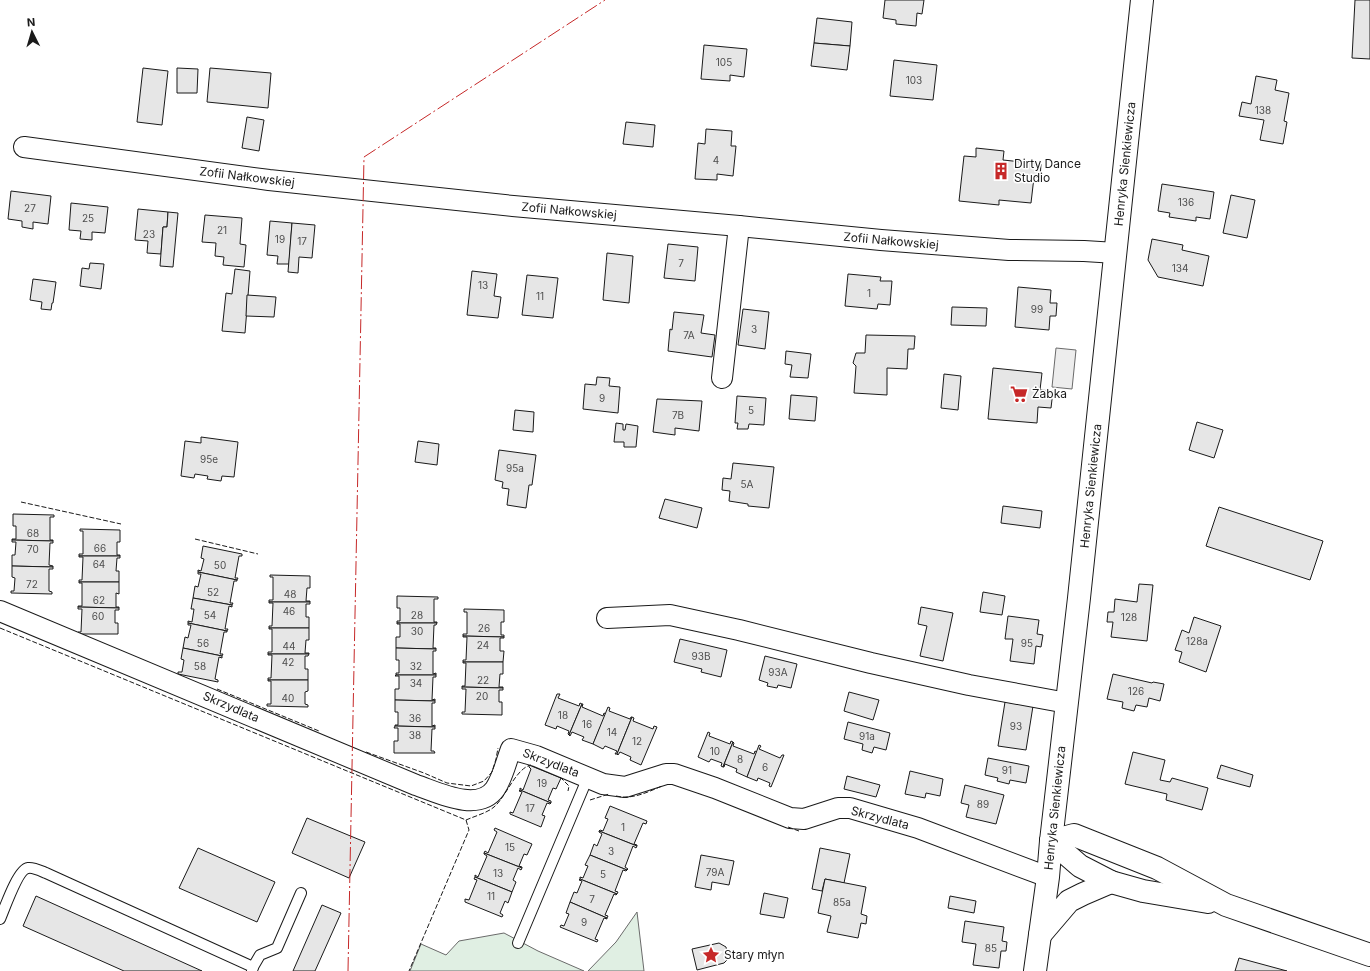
<svg xmlns="http://www.w3.org/2000/svg" width="1370" height="971" font-family="Inter,sans-serif">
	<style>
		.green { fill: #e0efe3; stroke: #6a6a6a }
		.parking { fill: #ededed; stroke: #6a6a6a }
		.building { fill: #e6e6e6; stroke: #1a1a1a }
		.lines { fill: none; stroke-linecap: round; stroke-linejoin: round }
		.lane-casing { stroke: #1a1a1a; stroke-width: 12 }
		.street-casing { stroke: #1a1a1a; stroke-width: 22 }
		.secondary-casing { stroke: #1a1a1a; stroke-width: 24 }
		.lane { stroke: #fff; stroke-width: 10 }
		.street { stroke: #fff; stroke-width: 20 }
		.secondary { stroke: #fff; stroke-width: 22 }
		.fence { stroke: #1a1a1a; stroke-width: 1; stroke-dasharray: 5 2; stroke-linecap: butt }
		.power { stroke: #c62828; stroke-width: 1; stroke-dasharray: 14 3 2 3; stroke-linecap: butt }
		.labels { text-anchor: middle; stroke-width: 3; stroke-linejoin: round; paint-order: stroke }
		.number-label { font-size: 10px; fill: #4d4d4d }
		.poi-label { font-size: 12px; fill: #1a1a1a; stroke: #fff; text-anchor: start }
		.street-label { font-size: 12px; fill: #1a1a1a; stroke: #fff }
	</style>
	<rect width="100%" height="100%" fill="#fff"/>
	<!-- green -->
	<g class="green">
		<path d="M637,912L644,971H588L616,942Z"/>
		<path d="M504,933L538,951L584,971H410L421,944L446,955L459,941Z"/>
	</g>
	<!-- parking -->
	<path class="parking" d="M1056,348L1076,350L1072,389L1052,387Z"/>
	<!-- building -->
	<g class="building">
		<path d="M885,0H924L922,14L917,13L916,26L896,24V20L883,18Z"/>
		<path d="M1355,0H1370V59L1352,58Z"/>
		<path d="M817,18L852,22L850,46L814,43Z"/>
		<path d="M814,43L850,46L847,70L811,66Z"/>
		<path d="M704,45L747,49L744,77L730,75V81L701,79Z"/>
		<path d="M894,60L937,65L933,100L890,96Z"/>
		<path d="M143,68L168,71L162,125L137,122Z"/>
		<path d="M177,68L198,69L197,93H177Z"/>
		<path d="M210,68L271,73L268,108L207,102Z"/>
		<path d="M1256,76L1277,80L1275,90L1289,93L1284,121L1287,122L1283,144L1260,140L1264,120L1239,116L1242,102L1251,104Z"/>
		<path d="M247,117L264,120L259,151L242,148Z"/>
		<path d="M626,122L655,125L653,147L623,144Z"/>
		<path d="M706,129L732,131L731,146H736L733,176L717,174V180L695,179L698,143L705,144Z"/>
		<path d="M976,148L1004,151L1003,160L1041,164L1040,178L1034,177L1031,203L999,200V205L959,201L964,156L976,157Z"/>
		<path d="M1162,184L1214,192L1210,219L1196,217V221L1169,217L1170,213L1158,211Z"/>
		<path d="M11,191L51,196L48,224L33,222V229L22,227V221L8,219Z"/>
		<path d="M1231,195L1255,200L1247,238L1223,233Z"/>
		<path d="M71,203L108,207L105,233L92,232V240L80,239L81,231L69,230Z"/>
		<path d="M138,209L168,212L167,227H163L161,254L147,253L148,241L135,240Z"/>
		<path d="M168,212L178,213L173,267L160,266L163,227H167Z"/>
		<path d="M205,215L242,218L240,244L246,245L244,267L223,265L224,257L215,256L216,243L202,242Z"/>
		<path d="M270,221L292,223L289,264H277L278,256L267,255Z"/>
		<path d="M292,223L315,225L312,258L299,257L298,273L288,272Z"/>
		<path d="M1152,239L1183,245L1182,250L1209,256L1203,286L1158,277L1148,260Z"/>
		<path d="M668,244L698,247L695,281L664,278Z"/>
		<path d="M607,253L633,256L629,303L603,300Z"/>
		<path d="M90,263L104,264L101,289L80,286L82,268L89,269Z"/>
		<path d="M235,269L250,271L245,333L222,331L226,293L232,294Z"/>
		<path d="M472,271L497,274L494,296L501,297L498,318L467,315Z"/>
		<path d="M848,274L881,277L880,281H892L890,305L878,304L877,309L845,306Z"/>
		<path d="M527,275L558,278L553,318L522,315Z"/>
		<path d="M33,279L56,282L53,303H52L51,310L41,309L42,302L30,300Z"/>
		<path d="M1018,287L1051,290L1050,303H1057L1056,316H1050L1049,330L1015,327Z"/>
		<path d="M247,295L276,297L274,317L246,316Z"/>
		<path d="M952,307L987,308L986,326L951,325Z"/>
		<path d="M743,309L769,312L765,349L738,345Z"/>
		<path d="M674,312L704,315L701,333L715,335L712,357L668,351L670,329L672,330Z"/>
		<path d="M866,335L915,336L914,349H908L907,369L887,368V395L854,393L856,366L853,363L856,353H865Z"/>
		<path d="M786,351L811,354L808,378L790,377L792,365L785,364Z"/>
		<path d="M993,368L1042,373L1040,390L1053,391L1051,408L1038,407L1037,423L988,419Z"/>
		<path d="M944,374L961,376L958,410L941,408Z"/>
		<path d="M597,377L610,378L609,386L620,387L618,413L583,409L585,384L596,385Z"/>
		<path d="M791,395L817,397L815,421L789,419Z"/>
		<path d="M737,396L766,398L764,425L749,424L748,429H737L738,423H735Z"/>
		<path d="M657,399L702,401L699,431L675,428V435L653,432Z"/>
		<path d="M515,410L534,412L533,432L513,430Z"/>
		<path d="M1197,422L1223,430L1214,458L1189,450Z"/>
		<path d="M616,423L623,424V430H625L626,424L638,426L636,447H624V442H614Z"/>
		<path d="M201,437L238,442L234,477L222,476L221,481L207,479L208,476L195,474L194,478L181,476L185,441L201,443Z"/>
		<path d="M418,441L439,444L437,465L415,462Z"/>
		<path d="M499,450L536,455L532,485H529L526,508L507,505L509,489L502,488L503,482L495,480Z"/>
		<path d="M733,463L774,467L769,508L748,506V504L729,501L730,491L722,490L723,478L731,479Z"/>
		<path d="M665,499L702,508L697,528L659,518Z"/>
		<path d="M1003,506L1042,511L1040,528L1001,523Z"/>
		<path d="M1219,507L1323,541L1310,580L1206,546Z"/>
		<path d="M13,514L54,515V517H50V540H53V541L12,540V539H16V526H13Z"/>
		<path d="M80,529L120,530V542H117V555H120V556H79V554H83V531H80Z"/>
		<path d="M12,540L53,541V543H50L49,565L53,566V567L12,566V555H15L16,542H12Z"/>
		<path d="M203,546L242,554V556H239L235,578H238L237,580L198,572V570L201,571L204,559L201,558Z"/>
		<path d="M79,556H120V558H117L116,571H119V582H79V580H82L83,557H79Z"/>
		<path d="M12,566L53,567V569H49V591L52,592V594L11,593V591H14L15,578L12,577Z"/>
		<path d="M198,572L237,580V581H234L230,603H233L232,605L193,598L195,586L198,587L201,574H198Z"/>
		<path d="M270,575L310,576V588H307L306,601H310V602H269V600H273V577H270Z"/>
		<path d="M79,582H119V594L116,593V607H119V608L78,607V606H82V583H79Z"/>
		<path d="M1139,584L1153,585L1147,641L1111,637L1113,622H1107L1108,612H1114L1115,599L1137,602Z"/>
		<path d="M983,592L1005,596L1002,615L980,612Z"/>
		<path d="M397,596L438,597V599H434V622H437V623H397V621H400V608H397Z"/>
		<path d="M193,598L232,605V607L229,606L225,629H228L227,631L188,623V621L192,622L194,609H191Z"/>
		<path d="M269,602H310V604H306V617H309V628H269V626H272L273,603H269Z"/>
		<path d="M78,607L119,608V610H115V623H118V634H78V632H81L82,609H78Z"/>
		<path d="M921,607L953,613L943,661L920,656L927,626L918,624Z"/>
		<path d="M464,609L504,610V622H501V635H504V637L463,636V634H467V612H464Z"/>
		<path d="M1008,616L1039,620L1037,634L1043,635L1041,647L1036,646L1034,664L1010,661L1013,639H1005Z"/>
		<path d="M1194,617L1221,626L1206,672L1179,662L1182,652L1175,650L1182,630L1189,633Z"/>
		<path d="M188,623L227,631V632H224L220,654H223L222,656L183,648L185,637L188,638L191,625H188Z"/>
		<path d="M397,623H437L436,625H434L433,648H436V649L396,648V637H400V624H397Z"/>
		<path d="M269,628H309V640H306L305,653H309V654H268V652H272V629H269Z"/>
		<path d="M463,636L504,637V638H500V651H504L503,662H463V660H466L467,637H463Z"/>
		<path d="M680,639L727,650L721,677L701,672L702,669L674,662Z"/>
		<path d="M183,648L222,656V658L219,657L215,679L218,680V682L178,674V672H182L184,660L181,659Z"/>
		<path d="M396,648L436,649V651H433V674L436,673V675H396V673H399V660H396Z"/>
		<path d="M268,654H309L308,656H305V669H308V680H268V678H271L272,655H268Z"/>
		<path d="M765,656L797,664L791,688L778,685L777,688L767,686L768,683L759,680Z"/>
		<path d="M463,662H503V674H500L499,687H503V688L462,687V686H465L466,663H463Z"/>
		<path d="M1113,674L1152,683L1153,682L1164,684L1160,701L1149,698L1147,707L1136,705L1134,711L1122,708L1123,702L1107,699Z"/>
		<path d="M396,675H436V677H433L432,700L435,699V701L395,700V689H399V676H395Z"/>
		<path d="M268,680H308V691L305,692V704L308,705V707L267,706V704H271V681H268Z"/>
		<path d="M462,687L503,688V690H499V702H502V715L462,714V712H465L466,689H462Z"/>
		<path d="M849,692L879,700L873,720L844,711Z"/>
		<path d="M557,694H560L558,698L579,706L580,703L582,704L569,735L568,734L569,731L557,726L556,729L545,725Z"/>
		<path d="M395,700L435,701V703H432V726L435,725V727L395,726V725H398V712H395Z"/>
		<path d="M1005,702L1033,706L1026,750L998,746Z"/>
		<path d="M582,704H583L582,707L603,716L604,713L606,714L593,744L582,740L584,737L572,732L570,736L569,735Z"/>
		<path d="M608,707L610,708L609,711L630,719L631,717H632L617,754H615L617,751L605,746L603,749L593,744Z"/>
		<path d="M632,717L634,718L633,721L653,729L654,726L657,727L641,765L630,760L631,757L620,752L618,755L617,754Z"/>
		<path d="M848,722L890,733L886,750L874,747L872,753L862,750L863,744L844,739Z"/>
		<path d="M395,726L435,727V729H432L431,751H434L435,753H394V741H398V728H394Z"/>
		<path d="M708,732L710,733L709,736L730,744L731,741L733,742L723,767L721,766L722,763L711,759L709,762L698,757Z"/>
		<path d="M733,742L734,743L733,746L754,754L755,751L757,752L747,777L736,772L737,769L725,764L724,767H723Z"/>
		<path d="M759,745L761,746L759,749L780,758L782,755H784L771,787L769,786L770,783L758,778L757,781L747,777Z"/>
		<path d="M1133,752L1165,760L1160,780L1170,782L1172,778L1208,788L1202,810L1166,800L1167,794L1125,784Z"/>
		<path d="M988,758L1029,766L1026,783L1010,780L1009,784L997,781L998,778L985,775Z"/>
		<path d="M529,765L561,778L556,789L553,788L548,800L551,801V803L520,790V788L523,790L531,769L529,767Z"/>
		<path d="M1221,765L1253,775L1250,787L1217,778Z"/>
		<path d="M910,771L943,779L940,796L926,793L925,798L905,794Z"/>
		<path d="M847,776L880,785L876,797L844,789Z"/>
		<path d="M965,785L1004,795L996,824L966,817L969,805L961,803Z"/>
		<path d="M520,790L551,803L550,804L547,803L542,815L545,816L541,827L510,814V812L513,813L522,792L519,791Z"/>
		<path d="M610,806L647,821L646,824L643,823L634,844L637,845V846L599,831L600,830L603,831L608,819L605,818Z"/>
		<path d="M307,818L365,842L349,878L292,853Z"/>
		<path d="M495,828L532,844L527,855L524,854L519,866L522,867V868L484,853L485,851L488,853L497,832L494,830Z"/>
		<path d="M599,831L637,846L636,848L633,846L625,867L628,869L627,870L590,855L594,844L597,846L602,834L599,832Z"/>
		<path d="M198,848L275,882L257,922L179,888Z"/>
		<path d="M820,848L850,854L844,883L825,879L822,891L812,889Z"/>
		<path d="M484,853L522,868L521,870L518,868L513,880L516,882L512,892L475,877V875L478,877L487,856L484,854Z"/>
		<path d="M590,855L627,870L626,871L623,870L615,891L618,892L617,894L580,879V877L583,878L588,866L585,865Z"/>
		<path d="M701,855L734,861L729,885L712,882L711,890L695,887Z"/>
		<path d="M475,877L512,892L508,903L505,901L500,913L503,915L502,917L465,902V899L469,900L477,880L474,879Z"/>
		<path d="M580,879L617,894L616,895L614,894L605,915L608,916L607,918L570,902L574,892L577,893L582,881L579,880Z"/>
		<path d="M825,879L866,887L861,914L867,916L866,924L861,923L858,938L827,932L831,916L818,913Z"/>
		<path d="M764,893L788,898L784,918L760,914Z"/>
		<path d="M36,896L202,971H124L23,926Z"/>
		<path d="M950,896L976,901L974,913L948,908Z"/>
		<path d="M570,902L607,918V919L604,918L595,939L598,940L597,942L560,927L561,925L564,926L569,914L566,913Z"/>
		<path d="M322,905L341,913L315,971H293Z"/>
		<path d="M965,921L1004,927L1002,941L1007,942L1006,951H1001L999,968L973,965L976,944L962,942Z"/>
		<path d="M719,943L726,947L728,956L727,960L724,963L697,970L692,949Z"/>
		<path d="M1239,958L1287,971H1235Z"/>
	</g>
	<g class="lines">
		<!-- lane casing -->
		<g class="lane-casing">
			<g id="lane">
				<path d="M0,919C4,910 18,869 28,868C33,867 41,871 46,873L253,967L252,971"/>
				<path d="M518,943L588,777"/>
				<path d="M253,967L260,955L277,948L301,893"/>
			</g>
		</g>
		<!-- street casing -->
		<g class="street-casing">
			<g id="street">
				<path d="M24,147L269,180L513,206L739,226L881,240L1009,250L1084,251L1116,253"/>
				<path d="M722,378L739,226"/>
				<path d="M0,611L416,785C437,792 478,813 495,789C503,777 506,762 511,749L536,756L603,784L625,787L666,774H674L715,788L790,818L804,819L838,808H850L918,828L1048,877"/>
				<path d="M607,618L670,615L739,630L871,663L969,685L1067,703"/>
			</g>
		</g>
		<!-- secondary casing -->
		<g class="secondary-casing">
			<g id="secondary">
				<path d="M1051,841L1074,835L1157,868L1226,905L1370,955"/>
				<path d="M1051,841L1080,866L1111,882L1143,891L1208,902"/>
				<path d="M1040,935L1069,901L1083,894L1111,882"/>
				<path d="M1035,971L1048,877L1051,841L1079,598L1142,0"/>
			</g>
		</g>
		<!-- lane -->
		<use href="#lane" class="lane"/>
		<!-- street -->
		<use href="#street" class="street"/>
		<!-- secondary -->
		<use href="#secondary" class="secondary"/>
		<!-- fence -->
		<g class="fence">
			<path d="M21,502L121,524"/>
			<path d="M195,539L258,554"/>
			<path d="M0,628L466,820L469,830L409,971"/>
			<path d="M217,689L319,731"/>
			<path d="M366,752L424,773L447,783L471,786L484,781L492,772L496,759L498,748"/>
			<path d="M560,777L569,786L568,791"/>
			<path d="M616,796C632,800 648,792 662,786"/>
			<path d="M590,800L609,794"/>
			<path d="M466,820C475,816 487,813 494,807C506,797 516,768 531,765"/>
			<path d="M788,827L799,831"/>
		</g>
		<!-- power -->
		<path class="power" d="M348,971L364,157L605,0"/>
	</g>
	<!-- icons -->
	<defs>
		<g id="building-bare" transform="scale(1.38)"><path d="M-4-6H4V6H1V3H-1V6H-4ZM-2.5-4.3h1.7v1.8h-1.7ZM.8-4.3h1.7v1.8H.8ZM-2.5-1h1.7V.8h-1.7ZM.8-1h1.7V.8H.8Z" fill="#c62828" stroke="#fff" stroke-width="2.5" paint-order="stroke"/></g>
		<g id="supermarket-bare" transform="scale(1.38)"><path d="M-6-5.5h2.5l.6 2H6L4.5 2H-2.5L-4.4-4H-6ZM-1.5 3.2a1.3 1.3 0 1 0 .1 0ZM3 3.2a1.3 1.3 0 1 0 .1 0Z" fill="#c62828" stroke="#fff" stroke-width="2.5" paint-order="stroke"/></g>
		<g id="sight-bare" transform="scale(1.38)"><path d="M0-6L1.8-2.2L6-1.7L2.9 1.2L3.7 5.4L0 3.3L-3.7 5.4L-2.9 1.2L-6-1.7L-1.8-2.2Z" fill="#c62828" stroke="#fff" stroke-width="2.5" paint-order="stroke"/></g>
	</defs>
	<g fill-rule="evenodd">
		<use href="#building-bare" x="1001" y="171"/>
		<use href="#supermarket-bare" x="1019" y="394"/>
		<use href="#sight-bare" x="711" y="955"/>
	</g>
	<g class="labels">
		<!-- number labels -->
		<g class="number-label">
			<text x="724" y="66">105</text>
			<text x="914" y="84">103</text>
			<text x="1263" y="114">138</text>
			<text x="716" y="164">4</text>
			<text x="1186" y="206">136</text>
			<text x="30" y="212">27</text>
			<text x="88" y="222">25</text>
			<text x="222" y="234">21</text>
			<text x="149" y="238">23</text>
			<text x="280" y="243">19</text>
			<text x="302" y="245">17</text>
			<text x="681" y="267">7</text>
			<text x="1180" y="272">134</text>
			<text x="483" y="289">13</text>
			<text x="869" y="297">1</text>
			<text x="540" y="300">11</text>
			<text x="1037" y="313">99</text>
			<text x="754" y="333">3</text>
			<text x="689" y="339">7A</text>
			<text x="602" y="402">9</text>
			<text x="751" y="414">5</text>
			<text x="678" y="419">7B</text>
			<text x="209" y="463">95e</text>
			<text x="515" y="472">95a</text>
			<text x="747" y="488">5A</text>
			<text x="33" y="537">68</text>
			<text x="100" y="552">66</text>
			<text x="33" y="553">70</text>
			<text x="99" y="568">64</text>
			<text x="220" y="569">50</text>
			<text x="32" y="588">72</text>
			<text x="213" y="596">52</text>
			<text x="290" y="598">48</text>
			<text x="99" y="604">62</text>
			<text x="289" y="615">46</text>
			<text x="210" y="619">54</text>
			<text x="417" y="619">28</text>
			<text x="98" y="620">60</text>
			<text x="1129" y="621">128</text>
			<text x="484" y="632">26</text>
			<text x="417" y="635">30</text>
			<text x="1197" y="645">128a</text>
			<text x="203" y="647">56</text>
			<text x="1027" y="647">95</text>
			<text x="483" y="649">24</text>
			<text x="289" y="650">44</text>
			<text x="701" y="660">93B</text>
			<text x="288" y="666">42</text>
			<text x="200" y="670">58</text>
			<text x="416" y="670">32</text>
			<text x="778" y="676">93A</text>
			<text x="483" y="684">22</text>
			<text x="416" y="687">34</text>
			<text x="1136" y="695">126</text>
			<text x="482" y="700">20</text>
			<text x="288" y="702">40</text>
			<text x="563" y="719">18</text>
			<text x="415" y="722">36</text>
			<text x="587" y="728">16</text>
			<text x="1016" y="730">93</text>
			<text x="612" y="736">14</text>
			<text x="415" y="739">38</text>
			<text x="867" y="740">91a</text>
			<text x="637" y="745">12</text>
			<text x="715" y="755">10</text>
			<text x="740" y="763">8</text>
			<text x="765" y="771">6</text>
			<text x="1007" y="774">91</text>
			<text x="542" y="787">19</text>
			<text x="983" y="808">89</text>
			<text x="530" y="812">17</text>
			<text x="623" y="831">1</text>
			<text x="510" y="851">15</text>
			<text x="611" y="855">3</text>
			<text x="715" y="876">79A</text>
			<text x="498" y="877">13</text>
			<text x="603" y="878">5</text>
			<text x="491" y="900">11</text>
			<text x="592" y="903">7</text>
			<text x="842" y="906">85a</text>
			<text x="584" y="926">9</text>
			<text x="991" y="952">85</text>
		</g>
		<!-- poi labels -->
		<g class="poi-label">
			<text x="1014" y="168">Dirty Dance<tspan x="1014" dy="14">Studio</tspan></text>
			<text x="1032" y="398">Żabka</text>
			<text x="724" y="959">Stary młyn</text>
		</g>
		<!-- street labels -->
		<g class="street-label">
			<text transform="translate(1125 164) rotate(-84)" y="4">Henryka Sienkiewicza</text>
			<text transform="translate(247 177) rotate(7)" y="4">Zofii Nałkowskiej</text>
			<text transform="translate(569 211) rotate(5)" y="4">Zofii Nałkowskiej</text>
			<text transform="translate(891 241) rotate(5)" y="4">Zofii Nałkowskiej</text>
			<text transform="translate(1091 486) rotate(-84)" y="4">Henryka Sienkiewicza</text>
			<text transform="translate(231 707) rotate(23)" y="4">Skrzydlata</text>
			<text transform="translate(551 763) rotate(21)" y="4">Skrzydlata</text>
			<text transform="translate(1055 808) rotate(-84)" y="4">Henryka Sienkiewicza</text>
			<text transform="translate(880 818) rotate(15)" y="4">Skrzydlata</text>
		</g>
	</g>
	<!-- north arrow -->
	<g transform="translate(32 32) rotate(355)" stroke="#ffffff" stroke-width="3" paint-order="stroke">
	<path d="M0-3L7 15L0 10L-7 15Z" fill="#1a1a1a"/>
	<text y="-6" font-size="11" font-weight="bold" text-anchor="middle" fill="#1a1a1a">N</text>
	</g>
</svg>
